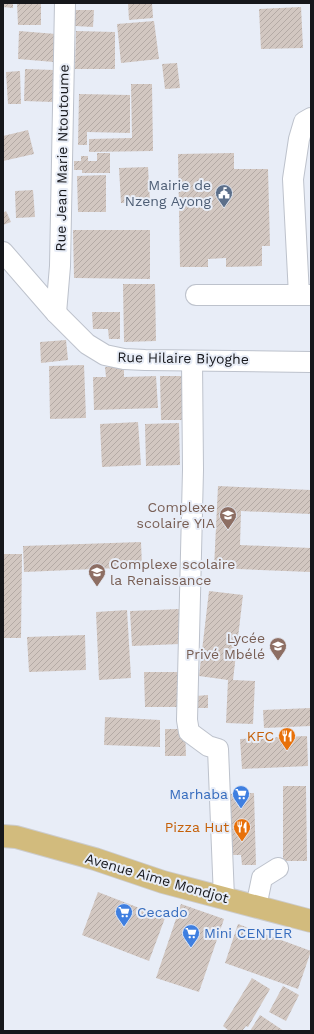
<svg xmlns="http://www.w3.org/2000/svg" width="314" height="1034" font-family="'Work Sans',sans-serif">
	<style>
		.building { fill: url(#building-hatch) }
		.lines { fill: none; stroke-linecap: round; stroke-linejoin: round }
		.minor-casing { stroke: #bdc2cc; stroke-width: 22 }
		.major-casing { stroke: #cccccd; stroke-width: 24 }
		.minor { stroke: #fff; stroke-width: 20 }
		.major { stroke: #d2bb7d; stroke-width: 22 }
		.labels { text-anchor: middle; stroke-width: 4; stroke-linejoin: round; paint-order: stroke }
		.street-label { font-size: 14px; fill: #16171b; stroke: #e8edf7 }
		.service-label { font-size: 14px; fill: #4e5e75; stroke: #e8edf7; text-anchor: end }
		.education-label { font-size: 14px; fill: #785e54; stroke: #e8edf7; text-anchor: end }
		.food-label { font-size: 14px; fill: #c56008; stroke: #e8edf7; text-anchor: end }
		.shop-label { font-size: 14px; fill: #366cbe; stroke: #e8edf7; text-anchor: start }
	</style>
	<defs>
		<pattern id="building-hatch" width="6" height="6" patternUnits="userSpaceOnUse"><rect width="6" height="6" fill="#d2c7c1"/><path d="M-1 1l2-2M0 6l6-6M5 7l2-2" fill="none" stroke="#b4aaa5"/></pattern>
	</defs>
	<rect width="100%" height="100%" fill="#e8edf7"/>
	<!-- building -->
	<g class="building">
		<path d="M3,3H13V8L3,7Z"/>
		<path d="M17,3H41V25H18Z"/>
		<path d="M128,3H152L153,18L129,20Z"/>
		<path d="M301,7L303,48L261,49L259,9Z"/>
		<path d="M75,10H94L93,27L75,26Z"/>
		<path d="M154,21L159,59L121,63L117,24Z"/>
		<path d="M19,31L56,34L54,62L18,59Z"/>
		<path d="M76,31L115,32V69H75Z"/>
		<path d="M177,63L180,88L165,89L162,64Z"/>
		<path d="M25,69L54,70L53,102L24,101Z"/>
		<path d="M20,71L21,104H8L6,72Z"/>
		<path d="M131,84H152L153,151L89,152V139L132,138Z"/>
		<path d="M79,94L130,95V133L87,132V145H78Z"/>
		<path d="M28,130L34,154L3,161V136Z"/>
		<path d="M97,153H110V173H82V170H74V161H81V156H88V161H97Z"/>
		<path d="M234,153V169H268L270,246H262V266L226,267V258L208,259V267H180L178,154Z"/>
		<path d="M148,167L150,202L121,203L119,168Z"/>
		<path d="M106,175V212H78L77,176Z"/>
		<path d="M33,190L35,217L16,218L15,191Z"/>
		<path d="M6,211L11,222L3,225V213Z"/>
		<path d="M73,230H150V279L74,278Z"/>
		<path d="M123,284H155L156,341L124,342Z"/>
		<path d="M92,312H120V339H109L108,329H93Z"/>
		<path d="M66,340L68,360L41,363L40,342Z"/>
		<path d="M84,365L86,418L50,419L49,366Z"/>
		<path d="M124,366V377L156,376L158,408L94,410L93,377H106L105,367Z"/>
		<path d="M160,376H184V420H161Z"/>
		<path d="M138,422L141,465L102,467L100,424Z"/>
		<path d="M179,423L180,465L146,466L145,424Z"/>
		<path d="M218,486L311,490V514L241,511L240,545L311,548L310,572L214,568Z"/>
		<path d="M141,542L142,567L24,572L23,546Z"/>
		<path d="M3,554H22L21,638H3Z"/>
		<path d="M209,591L243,595L233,680L255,681L253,724L226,723L228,680L199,676Z"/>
		<path d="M179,609L180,644L132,646L130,611Z"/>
		<path d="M127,610L131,678L99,680L96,612Z"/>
		<path d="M85,635L86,670L29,672L27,637Z"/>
		<path d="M144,672H178L179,707H145Z"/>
		<path d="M208,695V708H197L196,696Z"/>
		<path d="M311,708V726L264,728L263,710Z"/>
		<path d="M105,717L160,720V747L104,745Z"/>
		<path d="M165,729H185L186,756H165Z"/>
		<path d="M307,736L308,766L242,769L240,739Z"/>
		<path d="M283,786H306L307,861H283Z"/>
		<path d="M254,793L256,865H242L241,855H229L227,794Z"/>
		<path d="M98,892L165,918L149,961L82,935Z"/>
		<path d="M181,904L224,919L199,992L156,978Z"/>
		<path d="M238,924L311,951L298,989L225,963Z"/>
		<path d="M252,978L270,989L248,1027L246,1026L242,1031H229L223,1026Z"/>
		<path d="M283,986L299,995L286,1021L269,1012Z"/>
		<path d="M260,1015L284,1031H250Z"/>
	</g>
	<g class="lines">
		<!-- minor casing -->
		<g class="minor-casing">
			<g id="minor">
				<path d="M3,252L56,313L87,344L105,355L124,359L145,360L311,362"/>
				<path d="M196,295H311"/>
				<path d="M299,295L293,179L299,139L304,122L311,118"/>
				<path d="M56,313L60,266L65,3"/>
				<path d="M192,361L193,470L187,720L189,732L208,746L218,749L224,898"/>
				<path d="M256,907L262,878L278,868"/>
			</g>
		</g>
		<!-- major casing -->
		<g class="major-casing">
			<path id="major" d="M3,836L16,837L95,859L163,882L311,921"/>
		</g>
		<!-- minor -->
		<use href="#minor" class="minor"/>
		<!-- major -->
		<use href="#major" class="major"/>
	</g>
	<!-- icons -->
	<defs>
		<g id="civic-pin" transform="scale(0.9)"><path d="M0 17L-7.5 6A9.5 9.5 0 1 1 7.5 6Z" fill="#5c6f8a" stroke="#e8edf7"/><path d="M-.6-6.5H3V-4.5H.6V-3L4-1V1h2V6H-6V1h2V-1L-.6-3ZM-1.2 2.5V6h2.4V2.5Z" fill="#fff"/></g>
		<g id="school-pin" transform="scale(0.9)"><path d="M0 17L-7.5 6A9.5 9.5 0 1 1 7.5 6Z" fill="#8d6e63" stroke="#e8edf7"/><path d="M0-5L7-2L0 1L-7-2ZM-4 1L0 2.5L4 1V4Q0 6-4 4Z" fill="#fff"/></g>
		<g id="restaurant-pin" transform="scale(0.9)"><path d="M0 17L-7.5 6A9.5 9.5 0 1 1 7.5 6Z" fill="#e8710a" stroke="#e8edf7"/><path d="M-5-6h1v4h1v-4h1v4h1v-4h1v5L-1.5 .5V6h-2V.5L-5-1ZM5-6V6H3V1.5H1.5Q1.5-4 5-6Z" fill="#fff"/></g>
		<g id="supermarket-pin" transform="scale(0.9)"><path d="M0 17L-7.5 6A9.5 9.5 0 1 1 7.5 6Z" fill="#3f7fe0" stroke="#e8edf7"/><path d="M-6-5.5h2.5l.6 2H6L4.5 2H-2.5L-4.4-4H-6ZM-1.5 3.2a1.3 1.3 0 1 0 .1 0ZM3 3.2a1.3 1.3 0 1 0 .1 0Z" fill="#fff"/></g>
	</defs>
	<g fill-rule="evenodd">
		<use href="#civic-pin" x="224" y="193"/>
		<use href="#school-pin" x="228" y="515"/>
		<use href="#school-pin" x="97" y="572"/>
		<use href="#school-pin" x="278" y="646"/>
		<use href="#restaurant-pin" x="287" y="736"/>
		<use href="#supermarket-pin" x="241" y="794"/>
		<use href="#restaurant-pin" x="242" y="827"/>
		<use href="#supermarket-pin" x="124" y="912"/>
		<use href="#supermarket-pin" x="191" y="933"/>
	</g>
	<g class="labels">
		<!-- street labels -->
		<g class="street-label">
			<text transform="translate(62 158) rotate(-89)" y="5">Rue Jean Marie Ntoutoume</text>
			<text transform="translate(183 358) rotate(1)" y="5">Rue Hilaire Biyoghe</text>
			<text transform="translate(157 878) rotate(16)" y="5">Avenue Aime Mondjot</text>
		</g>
		<!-- service labels -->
		<g class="service-label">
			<text x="211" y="190">Mairie de<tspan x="211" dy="16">Nzeng Ayong</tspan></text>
		</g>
		<!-- education labels -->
		<g class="education-label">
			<text x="215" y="512">Complexe<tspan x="215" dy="16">scolaire YIA</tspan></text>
			<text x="110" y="569" text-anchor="start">Complexe scolaire<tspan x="110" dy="16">la Renaissance</tspan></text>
			<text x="265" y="643">Lycée<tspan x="265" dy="16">Privé Mbélé</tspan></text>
		</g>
		<!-- food labels -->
		<g class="food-label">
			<text x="274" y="741">KFC</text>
			<text x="229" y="832">Pizza Hut</text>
		</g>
		<!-- shop labels -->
		<g class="shop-label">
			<text x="228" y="799" text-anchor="end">Marhaba</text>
			<text x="137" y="917">Cecado</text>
			<text x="204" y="938">Mini CENTER</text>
		</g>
	</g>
	<!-- border -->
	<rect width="314" height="1034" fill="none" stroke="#16171b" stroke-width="8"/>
</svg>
